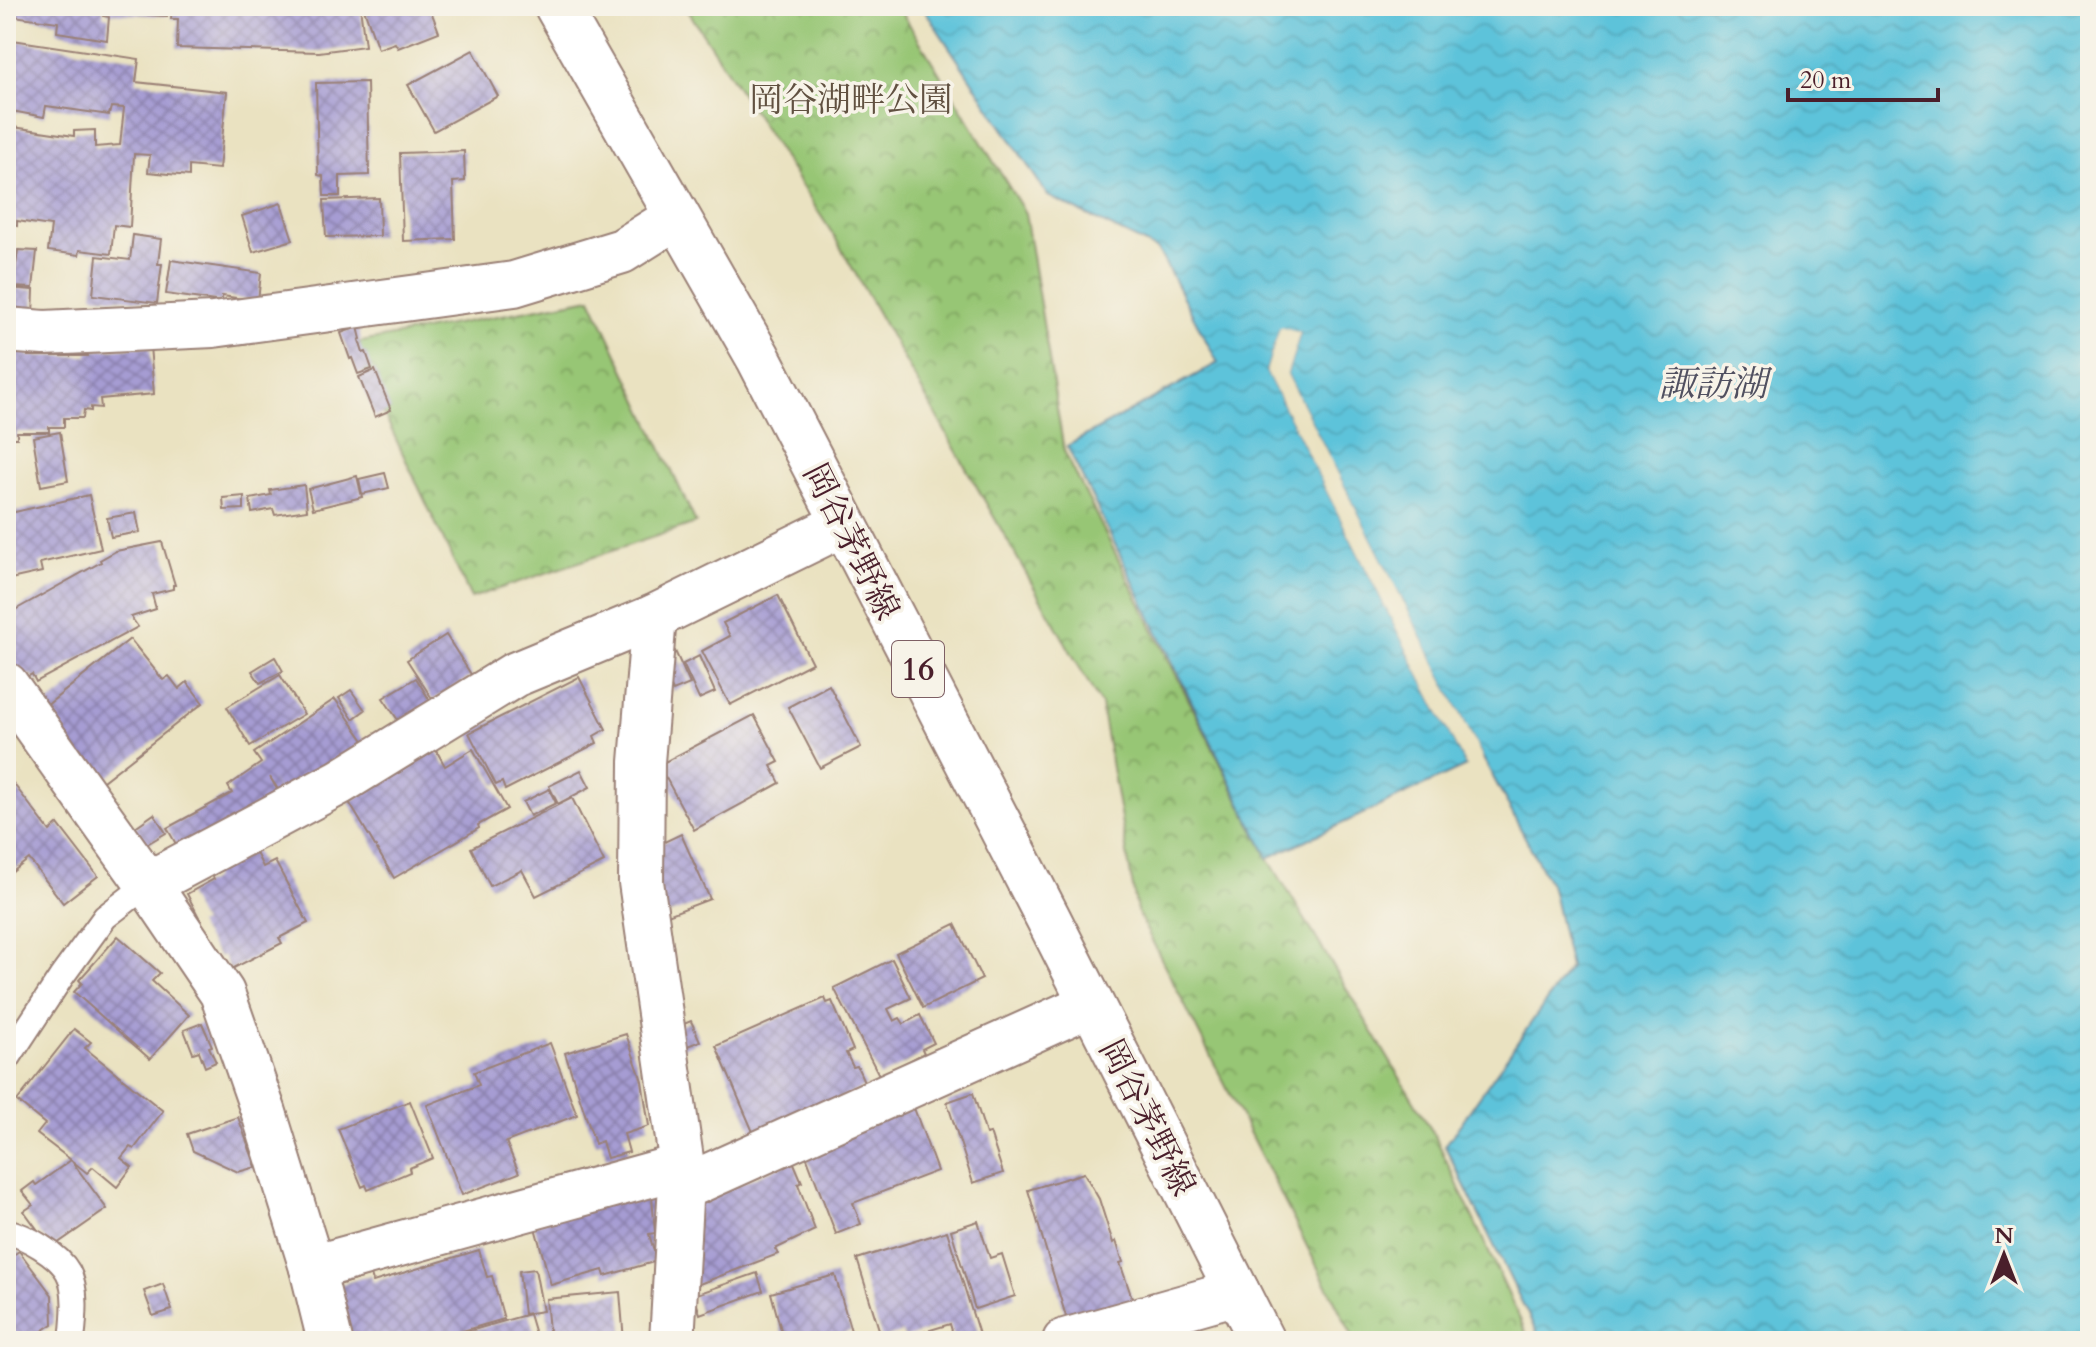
<svg xmlns="http://www.w3.org/2000/svg" width="2096" height="1347" font-family="Cardo,'Noto Serif JP',serif">
	<style>
		.park { fill: url(#park-crowns); stroke: #707250; stroke-width: 2 }
		.water { fill: url(#water-waves); stroke: #547182; stroke-width: 2 }
		.pier { fill: #eae2c1 }
		.building { fill: url(#building-cross-hatch) }
		.lines { fill: none; stroke-linecap: round; stroke-linejoin: round }
		.lane-casing { stroke: #9a8076; stroke-width: 28 }
		.street-casing { stroke: #9a8076; stroke-width: 48 }
		.primary-casing { stroke: #9a8076; stroke-width: 48 }
		.lane { stroke: #fff; stroke-width: 24 }
		.street { stroke: #fff; stroke-width: 44 }
		.primary { stroke: #fff; stroke-width: 44 }
		.labels { text-anchor: middle; stroke-width: 7; stroke-linejoin: round; paint-order: stroke }
		.shield { fill: #f7f3e8; stroke: #7e5f64; stroke-width: 2 }
		.shield-label { font-size: 32px; font-weight: bold; fill: #4a1f2b }
		.park-label { font-size: 34px; fill: #615141; stroke: #f7f3e8 }
		.street-label { font-size: 34px; fill: #4a1f2b; stroke: #f7f3e8 }
		.water-label { font-size: 36px; font-style: italic; fill: #505060; stroke: #f7f3e8 }
	</style>
	<defs>
		<pattern id="park-crowns" width="20" height="18" patternUnits="userSpaceOnUse" patternTransform="scale(2)"><rect width="20" height="18" fill="#97c674"/><path d="M2 6a3 3 0 1 1 6 0M12 15a3 3 0 1 1 6 0" fill="none" stroke="#7da05f"/></pattern>
		<pattern id="water-waves" width="16" height="10" patternUnits="userSpaceOnUse" patternTransform="scale(2)"><rect width="16" height="10" fill="#5dc3da"/><path d="M0 5q4-4 8 0t8 0" fill="none" stroke="#52a7bb"/></pattern>
		<pattern id="building-cross-hatch" width="8" height="8" patternUnits="userSpaceOnUse" patternTransform="scale(2)"><rect width="8" height="8" fill="#a69cd3"/><path d="M0 0l8 8M0 8l8-8" fill="none" stroke="#897fab"/></pattern>
	</defs>
	<rect width="100%" height="100%" fill="#f7f3e8"/>
	<filter id="ink" filterUnits="userSpaceOnUse"><feTurbulence type="fractalNoise" baseFrequency=".0125" numOctaves="2"/><feDisplacementMap in="SourceGraphic" scale="16" xChannelSelector="R" yChannelSelector="G"/><feConvolveMatrix kernelMatrix="1 2 1 2 8 2 1 2 1" color-interpolation-filters="sRGB"/></filter>
	<filter id="wash" filterUnits="userSpaceOnUse"><feTurbulence type="fractalNoise" baseFrequency=".006" numOctaves="4" result="noise"/><feDisplacementMap in="SourceGraphic" scale="32" xChannelSelector="R" yChannelSelector="G"/><feGaussianBlur stdDeviation="1.8" result="paint"/><feColorMatrix in="noise" values="0 0 0 0 0 0 0 0 0 0 0 0 0 0 0 0 0 1.4 0 .05"/><feComposite in="paint" operator="in"/></filter>
	<g filter="url(#wash)">
		<rect width="100%" height="100%" fill="#eae2c1"/>
		<!-- park -->
		<g class="park">
			<path d="M685,6H898L1025,213L1064,451L1268,858L1435,1136L1530,1341H1355L1137,911L1101,705L834,236Z"/>
			<path d="M591,298L696,523L471,598L351,344Z"/>
		</g>
		<!-- water -->
		<path class="water" d="M922,6H2090V1341H1541L1445,1146L1570,967L1552,888L1483,758L1287,374L1300,333L1280,328L1266,371L1466,766L1268,858L1067,446L1218,363L1158,250L1048,196Z"/>
		<!-- pier -->
		<path class="pier" d="M1280,327L1300,333L1287,374L1483,758L1480,760L1283,375L1295,336L1282,332L1270,371L1470,765L1466,766L1266,371Z"/>
		<g id="blocks">
			<!-- building -->
			<g class="building">
				<path d="M6,6H104L103,16L109,17L107,40L57,32L58,22L6,15Z"/>
				<path d="M108,6H167V16L107,13Z"/>
				<path d="M172,6H360L365,46L319,52L177,48L178,19H171Z"/>
				<path d="M363,6H429L439,32L398,48L395,43L378,49Z"/>
				<path d="M6,39L139,59L136,82L227,92L219,169L189,166V176L148,172L150,155L134,154L130,227L114,225L111,254L80,250L79,255L48,251L51,226L17,221V226L6,224V126L74,136V131L95,130V147L120,145L124,108L111,107L109,115L46,106L44,117L6,110Z"/>
				<path d="M473,50L498,96L434,131L408,85Z"/>
				<path d="M367,82L369,175L340,176V196H324L323,176L318,175L316,83Z"/>
				<path d="M464,151L465,181L453,182L455,239L403,241L400,153Z"/>
				<path d="M379,198L380,236L326,237L324,200Z"/>
				<path d="M281,203L293,240L253,252L242,216Z"/>
				<path d="M133,235L161,239L158,264H162L157,303L93,295L97,256L130,260Z"/>
				<path d="M18,250L37,251L33,288L13,287Z"/>
				<path d="M171,260L261,273L258,301L222,296V302L166,294Z"/>
				<path d="M6,288L34,290L33,316L6,314Z"/>
				<path d="M358,327L361,339L359,340L363,353L366,352L372,369L358,374L352,358L350,359L341,333Z"/>
				<path d="M150,346L154,394L100,399L101,408L91,407V411L84,410L83,418H64V427H49V432H17V438H6V348L28,349V356H88V351Z"/>
				<path d="M375,370L391,410L375,417L359,377Z"/>
				<path d="M60,432L68,481L41,486L33,437Z"/>
				<path d="M385,473L389,488L362,494L359,479Z"/>
				<path d="M357,476L362,497L313,509L308,489Z"/>
				<path d="M304,485L307,510L275,515L273,509L252,513L250,499L271,495L270,490Z"/>
				<path d="M89,495L101,549L40,563L42,572L6,580V514Z"/>
				<path d="M244,496V509L224,510L223,498Z"/>
				<path d="M136,513L140,532L111,537L107,518Z"/>
				<path d="M162,542L175,585H173V589L152,594L156,609L131,617L138,627L36,682L32,674L21,680L11,661L8,663L6,659V615L101,562L100,560L116,551Z"/>
				<path d="M778,595L812,663L730,705L702,651L730,636L723,623Z"/>
				<path d="M446,635L472,676L433,700L407,660Z"/>
				<path d="M130,639L163,680L169,676L179,689L187,682L203,703L94,788L36,714Z"/>
				<path d="M675,651L690,684L673,691L659,658Z"/>
				<path d="M699,656L715,692L699,699L683,664Z"/>
				<path d="M275,657L283,671L260,683L252,671Z"/>
				<path d="M280,675L304,714L250,746L227,707Z"/>
				<path d="M579,677L606,729L594,736L597,743L505,790L502,782L496,785L469,733Z"/>
				<path d="M416,678L432,704L400,723L383,698Z"/>
				<path d="M829,685L861,747L820,768L788,707Z"/>
				<path d="M351,690L365,710L353,719L339,698Z"/>
				<path d="M335,699L365,742L281,794L270,777L281,796L181,853L167,828L232,793L228,786L261,763L254,753Z"/>
				<path d="M754,715L779,762L771,766L780,783L694,830L659,765Z"/>
				<path d="M473,749L507,809L478,825L479,828L394,878L349,802L436,750L445,766Z"/>
				<path d="M581,770L590,787L558,804L549,786Z"/>
				<path d="M6,774L50,831L58,824L98,876L63,903L29,859L6,877Z"/>
				<path d="M549,789L556,803L530,816L523,802Z"/>
				<path d="M572,798L604,862L536,896L522,870L490,886L471,848Z"/>
				<path d="M154,814L166,833L142,847L131,830Z"/>
				<path d="M681,834L710,899L660,918L645,851Z"/>
				<path d="M255,851L263,867L275,861L308,923L279,938L282,943L230,970L223,955L219,957L197,925L202,923L187,894L214,879L211,872Z"/>
				<path d="M955,924L982,979L923,1008L896,953Z"/>
				<path d="M118,936L160,973L152,981L189,1015L150,1059L74,992L82,983L79,980Z"/>
				<path d="M892,959L911,998L888,1009L894,1021L900,1018L904,1024L920,1015L934,1043L922,1049L924,1053L880,1077L834,988Z"/>
				<path d="M825,998L827,1003L832,1001L853,1050L846,1053L853,1067L857,1066L866,1086L756,1139L716,1046Z"/>
				<path d="M691,1021L700,1041L678,1050L669,1030Z"/>
				<path d="M202,1023L212,1046L209,1047L216,1062L205,1067L199,1051L193,1053L184,1030Z"/>
				<path d="M74,1029L91,1042L85,1048L163,1111L134,1149L130,1147L121,1158L132,1167L117,1187L93,1167L87,1173L71,1160L107,1209L51,1248L24,1211L33,1205L22,1191L34,1182L36,1185L71,1160L37,1134L45,1124L17,1101Z"/>
				<path d="M626,1034L642,1081L649,1126L624,1134L629,1152L607,1158L602,1141L595,1144L565,1053Z"/>
				<path d="M550,1043L577,1115L506,1142L519,1173L462,1195L427,1105L479,1085L474,1072Z"/>
				<path d="M973,1093L986,1134L990,1133L1003,1173L973,1183L947,1102Z"/>
				<path d="M410,1101L433,1158L409,1168L410,1172L368,1190L366,1185L362,1187L338,1129Z"/>
				<path d="M914,1108L937,1171L853,1203L861,1224L836,1234L804,1150Z"/>
				<path d="M238,1117L256,1167L238,1172L193,1151L187,1134Z"/>
				<path d="M793,1161L802,1182L798,1184L815,1230L775,1249L778,1254L694,1286L688,1206Z"/>
				<path d="M1084,1173L1099,1199L1113,1243L1116,1241L1123,1262L1120,1263L1133,1301L1067,1320L1028,1190Z"/>
				<path d="M639,1194L641,1201L652,1197L655,1233L649,1234L657,1261L605,1276L603,1270L551,1285L534,1224Z"/>
				<path d="M978,1221L990,1258L1002,1254L1015,1296L975,1309L951,1230Z"/>
				<path d="M947,1231L981,1341H955L950,1324L904,1338L902,1332L882,1339L857,1259Z"/>
				<path d="M479,1250L487,1277L492,1276L504,1319L435,1339L436,1341H346L332,1287L371,1275L373,1282Z"/>
				<path d="M19,1251L52,1295L53,1324L27,1341H6V1260Z"/>
				<path d="M535,1269L543,1311L524,1314L519,1271Z"/>
				<path d="M757,1273L763,1291L700,1314L694,1295Z"/>
				<path d="M835,1275L851,1331L824,1339V1341H784L771,1293Z"/>
				<path d="M163,1284L172,1310L153,1316L144,1291Z"/>
				<path d="M620,1292L624,1341H550L546,1299Z"/>
				<path d="M529,1314L537,1341H464L459,1334Z"/>
			</g>
		</g>
	</g>
	<g filter="url(#ink)">
		<use href="#blocks" fill-opacity="0" stroke="#9a8076" stroke-width="2"/>
		<g class="lines">
			<!-- lane casing -->
			<g class="lane-casing">
				<g id="lane">
					<path d="M6,1061L62,976L105,917L148,884"/>
					<path d="M6,1231C26,1236 58,1254 68,1272C78,1290 74,1321 72,1341"/>
				</g>
			</g>
			<!-- street casing -->
			<g class="street-casing">
				<g id="street">
					<path d="M6,330L44,333L213,325L514,284L622,251L676,217"/>
					<path d="M654,617L642,762L641,882L682,1166L672,1341"/>
					<path d="M6,685L148,884L222,993L264,1113L312,1268L330,1341"/>
					<path d="M148,884L340,782L514,675L654,617L843,524"/>
					<path d="M680,1189L1091,1004"/>
					<path d="M312,1268L682,1166"/>
					<path d="M1065,1341L1237,1292"/>
				</g>
			</g>
			<!-- primary casing -->
			<g class="primary-casing">
				<path id="primary" d="M557,6L758,357L1047,916L1262,1341"/>
			</g>
			<!-- lane -->
			<use href="#lane" class="lane"/>
			<!-- street -->
			<use href="#street" class="street"/>
			<!-- primary -->
			<use href="#primary" class="primary"/>
		</g>
	</g>
	<g class="labels">
		<!-- shield labels -->
		<rect class="shield" x="892" y="641" width="52" height="56" rx="6"/>
		<g class="shield-label">
			<text x="918" y="680">16</text>
		</g>
		<!-- park labels -->
		<g class="park-label">
			<text x="851" y="111">岡谷湖畔公園</text>
		</g>
		<!-- street labels -->
		<g class="street-label">
			<text transform="translate(852 541) rotate(63)" y="12">岡谷茅野線</text>
			<text transform="translate(1148 1117) rotate(63)" y="12">岡谷茅野線</text>
		</g>
		<!-- water labels -->
		<g class="water-label">
			<text x="1713" y="396">諏訪湖</text>
		</g>
	</g>
	<!-- margin -->
	<rect width="2096" height="1347" fill="none" stroke="#f7f3e8" stroke-width="32"/>
	<!-- north arrow -->
	<g transform="translate(2004 1255)" stroke="#f7f3e8" stroke-width="6" paint-order="stroke">
	<path d="M0-6L14 30L0 20L-14 30Z" fill="#4a1f2b"/>
	<text y="-12" font-size="22" font-weight="bold" text-anchor="middle" fill="#4a1f2b">N</text>
	</g>
	<!-- scale -->
	<path d="M1788 88v12h150v-12" fill="none" stroke="#4a1f2b" stroke-width="4"/>
	<text x="1800" y="88" font-size="24" fill="#4a1f2b" stroke="#f7f3e8" stroke-width="6" paint-order="stroke">20 m</text>
</svg>
